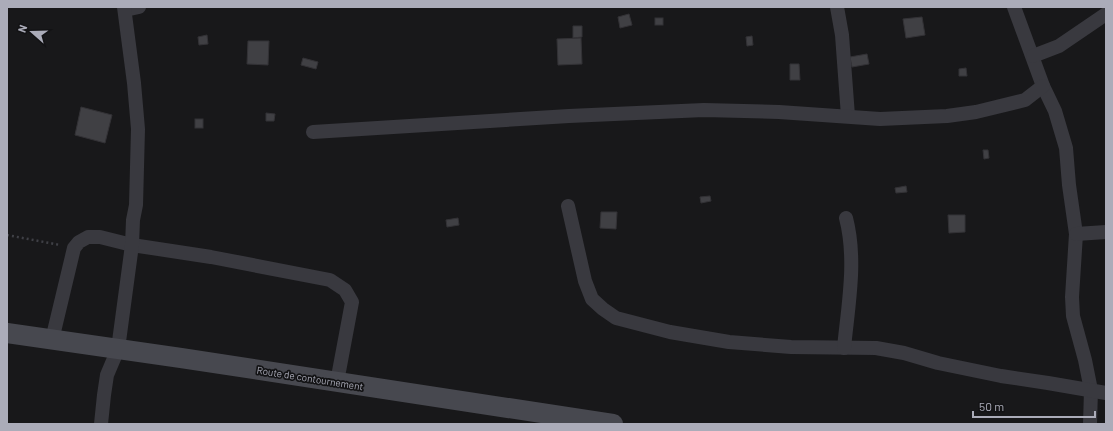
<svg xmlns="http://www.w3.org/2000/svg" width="1113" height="431" font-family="Barlow,sans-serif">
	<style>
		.building { fill: #404044; stroke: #333236 }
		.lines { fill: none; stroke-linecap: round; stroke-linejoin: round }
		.path { stroke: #3f4046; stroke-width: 2.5; stroke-dasharray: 2 3; stroke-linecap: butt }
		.street { stroke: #39393f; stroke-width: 14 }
		.secondary { stroke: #47484f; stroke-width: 20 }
		.labels { text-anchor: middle; stroke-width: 3.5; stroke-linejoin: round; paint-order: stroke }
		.street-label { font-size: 10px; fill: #abacb9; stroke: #131315 }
	</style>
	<rect width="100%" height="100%" fill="#18181a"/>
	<!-- building -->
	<g class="building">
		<path d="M629,14L632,25L620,28L618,17Z"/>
		<path d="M922,17L925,35L906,38L903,19Z"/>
		<rect x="655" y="18" width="8" height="7"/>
		<path d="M573,26H582V37L573,38Z"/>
		<path d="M207,35L208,44L199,45L198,37Z"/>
		<path d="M752,36L753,45L747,46L746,37Z"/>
		<path d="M581,38L582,64L558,65L557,39Z"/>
		<path d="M248,41H269L268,65L247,64Z"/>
		<path d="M867,54L869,64L852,67L850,57Z"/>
		<path d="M303,58L318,62L316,69L301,65Z"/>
		<path d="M790,64H799L800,80H790Z"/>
		<path d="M966,68L967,76H959V69Z"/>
		<path d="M81,107L112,115L105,143L75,135Z"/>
		<path d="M266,113L275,114L274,121H266Z"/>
		<rect x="195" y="119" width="8" height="9"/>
		<path d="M983,150H988L989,158L984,159Z"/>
		<path d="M906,186L907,192L896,193L895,188Z"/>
		<path d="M710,196L711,201L701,203L700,197Z"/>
		<path d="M601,212H617L616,229L600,228Z"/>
		<path d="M948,215H965V232L949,233Z"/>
		<path d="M458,218L459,225L447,227L446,220Z"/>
	</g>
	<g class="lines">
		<!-- path -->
		<path class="path" d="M7,235L60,245"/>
		<!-- street -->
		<g class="street">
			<path d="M837,7L842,35L848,116"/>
			<path d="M1014,7L1043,86L1055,111L1066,148L1069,185L1076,234L1072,297L1073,316L1085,360L1091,390L1090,424"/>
			<path d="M125,10L139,7"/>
			<path d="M1033,56L1059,46L1106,14"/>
			<path d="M313,132L569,116L704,110L779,112L880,119L947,116L976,112L1025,100L1043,86"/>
			<path d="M568,206L585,281L592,299L603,309L616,318L670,332L729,342L791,347L876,348L904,353L938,363L1001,376L1048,383L1106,393"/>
			<path d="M1076,234L1106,232"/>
			<path d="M52,340L74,248L79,242L88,237H100L132,245L211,257L330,280L345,290L352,302L337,382"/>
			<path d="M844,348C848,306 857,260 846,218"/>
			<path d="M101,424L104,395L107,375L118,349L132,245L133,220L136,205L138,129L134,83L124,7"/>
		</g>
		<!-- secondary -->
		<path class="secondary" d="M7,333L181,358L613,424"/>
	</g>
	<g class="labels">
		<!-- street labels -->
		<g class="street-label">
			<text transform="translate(310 378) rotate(9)" y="4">Route de contournement</text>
		</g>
	</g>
	<!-- border -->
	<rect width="1113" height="431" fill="none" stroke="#abacb9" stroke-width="16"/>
	<!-- north arrow -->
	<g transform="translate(32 32) rotate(290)" stroke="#131315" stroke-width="3" paint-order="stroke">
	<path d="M0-3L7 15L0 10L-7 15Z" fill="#abacb9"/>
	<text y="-6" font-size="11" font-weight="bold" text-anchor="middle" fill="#abacb9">N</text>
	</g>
	<!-- scale -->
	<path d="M973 411v6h122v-6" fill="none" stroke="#abacb9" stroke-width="2"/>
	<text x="979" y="411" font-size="12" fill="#abacb9" stroke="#131315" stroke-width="3" paint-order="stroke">50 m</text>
</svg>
